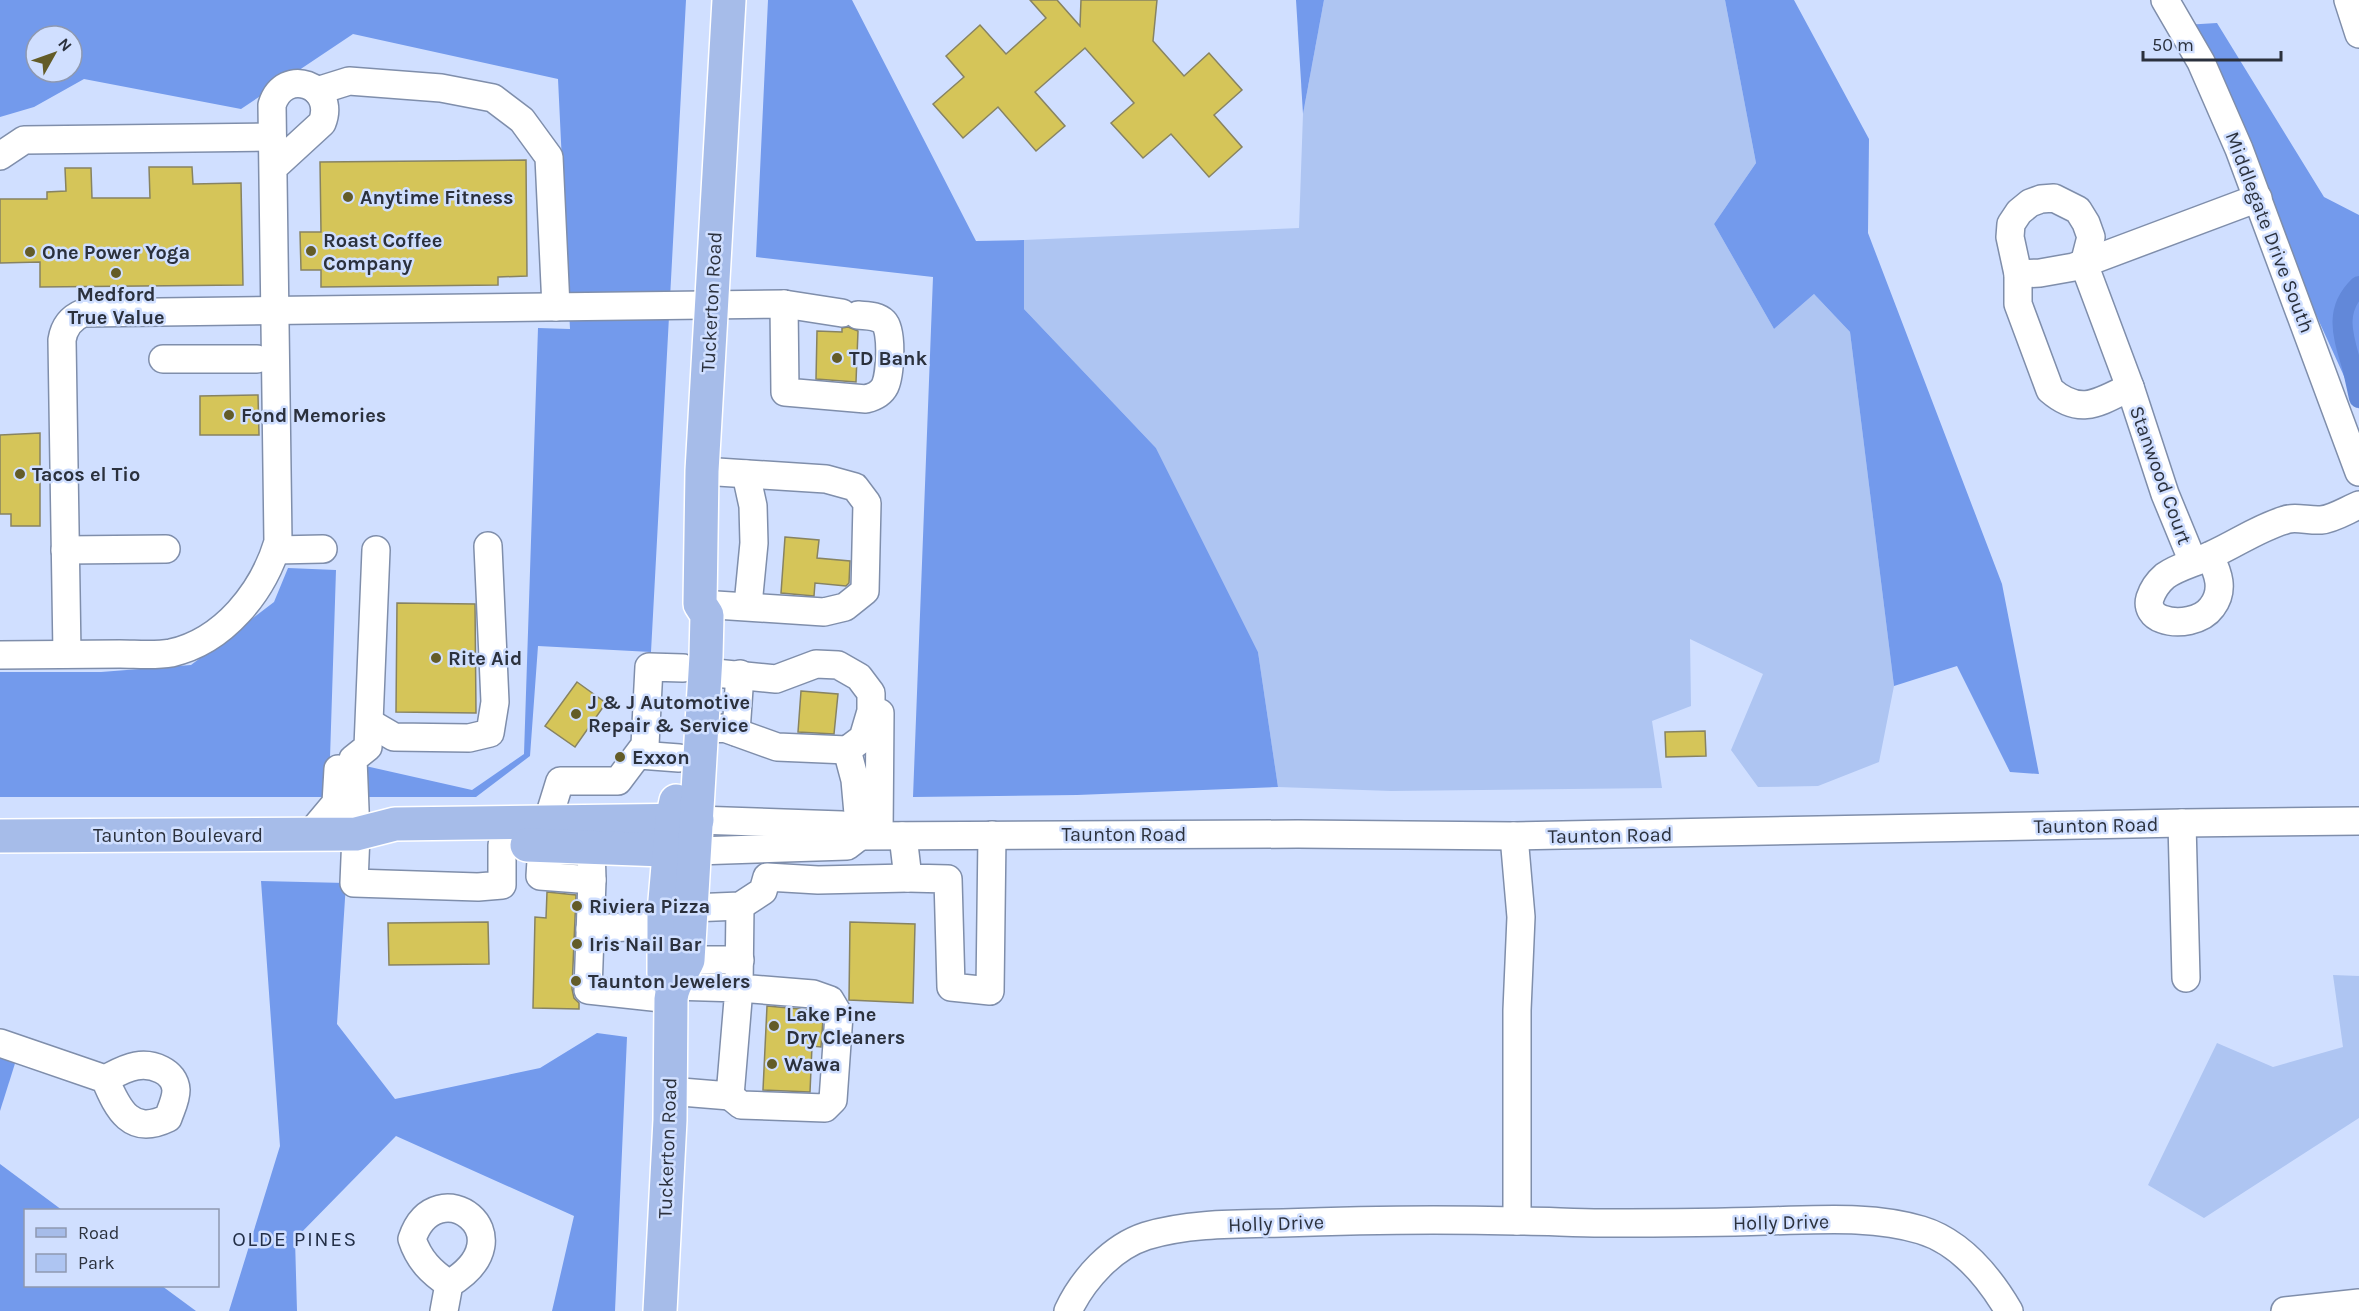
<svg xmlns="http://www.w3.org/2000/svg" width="2359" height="1311" font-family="Karla,sans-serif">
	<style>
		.green { fill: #aec5f2 }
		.forest { fill: #739aec; fill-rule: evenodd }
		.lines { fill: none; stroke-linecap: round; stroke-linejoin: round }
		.canal { stroke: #6288d9; stroke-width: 20 }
		.building { fill: #d5c559; stroke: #878362; stroke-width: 1.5 }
		.minor-casing { stroke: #7f8eab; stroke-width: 30 }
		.major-casing { stroke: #fff; stroke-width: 36 }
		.minor { stroke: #fff; stroke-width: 27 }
		.major { stroke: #a6bce9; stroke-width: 33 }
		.poi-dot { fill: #635c28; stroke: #d0dfff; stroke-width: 2 }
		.labels { text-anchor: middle; stroke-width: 5; stroke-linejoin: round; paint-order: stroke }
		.poi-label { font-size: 20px; font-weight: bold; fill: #2b313d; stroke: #d0dfff; text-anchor: start }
		.street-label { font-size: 20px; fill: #2b313d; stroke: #d0dfff }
		.neighbourhood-label { font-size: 21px; letter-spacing: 1.5px; fill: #232f47; stroke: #d0dfff }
	</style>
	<rect width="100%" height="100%" fill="#d0dfff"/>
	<!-- green -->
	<g class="green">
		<path d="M1324,0H1725L1756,163L1714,224L1774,329L1814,294L1850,332L1894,686L1879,762L1818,786L1758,787L1731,750L1763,674L1690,639L1691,706L1652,721L1662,788L1391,791L1278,787L1258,652L1156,448L1024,309V240L1299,228L1303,114Z"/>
		<path d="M2333,975L2359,976V1118L2204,1218L2148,1185L2217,1043L2273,1067L2343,1047Z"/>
	</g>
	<!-- forest -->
	<g class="forest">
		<path d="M0,0H686L651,652L538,646L530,756L476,797H0V672H101L191,665L274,602L288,568L336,570L330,758L472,790L524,754L538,328L570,329L558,79L353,34L241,109L84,79L34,107L0,117ZM36,36H72V72H36Z"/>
		<path d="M768,0H852L976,241L1024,240V309L1156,448L1258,652L1278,787L1077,795L913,797L933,277L756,257Z"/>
		<path d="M1296,0H1324L1303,114Z"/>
		<path d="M1725,0H1794L1869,139L1868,233L2002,584L2039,774L2010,772L1957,666L1894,686L1850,332L1814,294L1774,329L1714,224L1756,163Z"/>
		<path d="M2217,23L2324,197L2359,215V409L2184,25Z"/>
		<path d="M261,881L346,883L337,1024L395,1099L540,1068L597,1033L627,1037L615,1311H552L574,1216L396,1136L295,1239L297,1311H229L280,1146Z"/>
		<path d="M0,1048L18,1054L0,1111Z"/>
		<path d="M0,1164L62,1210H26V1286H162L196,1311H0Z"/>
	</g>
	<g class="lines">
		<!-- canal -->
		<path class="canal" d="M2359,286C2335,309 2342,333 2350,360C2354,373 2356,385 2359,398"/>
	</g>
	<!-- building -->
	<g class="building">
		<path d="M1030,0H1057L1080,26L1081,0H1157L1153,41L1184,76L1209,53L1242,90L1214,115L1242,147L1209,177L1171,134L1143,158L1111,123L1134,103L1085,48L1035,92L1065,126L1036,151L998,107L963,138L933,104L964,77L946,56L980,25L1006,54L1046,18Z"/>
		<path d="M526,160L527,276L498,277V285L321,287V270H301L300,232H321L320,162Z"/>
		<path d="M149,167H192L193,184L241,183L243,285L40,287V262L0,263V199H47V192L66,191L65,168H91L92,198H150Z"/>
		<path d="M848,327L858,331L856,382L816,379L817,331L842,332V328Z"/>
		<path d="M258,395L259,435H200V396Z"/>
		<path d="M40,433V526H11V514H0V435Z"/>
		<path d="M785,537L819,540L817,558L850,561L849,583L846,586L815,583L814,596L781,593Z"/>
		<path d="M397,603L475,604L476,713L396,712Z"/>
		<path d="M577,682L606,703L575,747L545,726Z"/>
		<path d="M801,691L838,694L834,734L798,732Z"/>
		<path d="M1705,731L1706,756L1666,757L1665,732Z"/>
		<path d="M547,892L576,895L572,989L574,998L579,1003V1009L533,1008L535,917L546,918Z"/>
		<path d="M488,922L489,964L389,965L388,923Z"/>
		<path d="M850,922L915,924L913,1003L849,1000Z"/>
		<path d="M767,1006L810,1010L819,1013L823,1019L821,1047L812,1046L810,1092L763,1090Z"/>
	</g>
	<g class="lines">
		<!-- minor casing -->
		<g class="minor-casing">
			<g id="minor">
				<path d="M2165,0L2201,62L2239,149L2359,472"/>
				<path d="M2348,0L2359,34"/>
				<path d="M317,91L349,81L441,88L493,98L522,120L549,157L556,307"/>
				<path d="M0,156L24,140L272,137"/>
				<path d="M2054,198L2078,210L2086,223L2091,237L2084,264L2130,387C2098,403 2080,416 2050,390L2018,304V274L2010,237L2011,224L2019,212L2030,203L2041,199Z"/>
				<path d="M2018,274L2040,273L2074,267L2258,198"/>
				<path d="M784,304L842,313"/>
				<path d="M163,359H257"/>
				<path d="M2130,387L2165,494L2193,562"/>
				<path d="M746,474L753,506L754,543L748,605"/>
				<path d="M65,550L166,549"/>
				<path d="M276,550L323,549"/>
				<path d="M376,550L368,747L353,759L356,834L354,883L478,887L502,885V845"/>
				<path d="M2210,556C2218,573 2225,590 2212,607C2202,621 2178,625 2162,619C2153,616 2147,608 2150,598C2153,589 2158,582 2165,576C2179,566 2196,563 2211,555C2236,544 2258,528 2285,520C2295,516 2309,521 2321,520C2333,519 2347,510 2359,505"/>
				<path d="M700,604L824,612L845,607L865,591L867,503L855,487L826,479L702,471"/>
				<path d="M67,654L62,340C64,327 71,318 83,313L784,304L785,392L866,399C874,397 881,394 885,386C890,375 893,331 884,322C877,315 867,316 858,315"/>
				<path d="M0,655C40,655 80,654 120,654C136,654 155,656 171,653C224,641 263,592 278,542L272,105C284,66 337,85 322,123L273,168"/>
				<path d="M370,723L394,737L469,738L490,733L495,702L488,546"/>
				<path d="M701,730L724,728L777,747L847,750L863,738L871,711V693L859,677L838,665L816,664L776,679L705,672"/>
				<path d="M736,732L740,674"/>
				<path d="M847,750L855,780L860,836"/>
				<path d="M639,755L679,758"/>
				<path d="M697,820L842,825L860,836L1298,834L1514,836L2182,823L2359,821"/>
				<path d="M547,823L560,781H618L645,745L649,667L683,668"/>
				<path d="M2182,823L2186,978"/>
				<path d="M310,834L336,803L338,769"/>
				<path d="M879,835L880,713"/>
				<path d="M903,836L908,878L948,879L951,987L990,991L992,835"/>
				<path d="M1514,836L1521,917L1517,1010V1221"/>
				<path d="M542,845L540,876L592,880"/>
				<path d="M591,846L592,880L588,990L671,999"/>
				<path d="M696,851L847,846L860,836"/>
				<path d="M691,908L740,906L763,891L767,877L818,880L908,878"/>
				<path d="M590,929L663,925"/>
				<path d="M688,960H740"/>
				<path d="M0,1043L105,1079C115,1074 125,1068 136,1066C152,1063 175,1071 176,1090C176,1100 171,1109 168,1118C131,1136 118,1110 105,1079"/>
				<path d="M669,1091L730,1096L739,988L672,986"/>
				<path d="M730,1096L741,1105L825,1108L833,1100L839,1015L830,1000L813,994L739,988L740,906"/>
				<path d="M444,1311L449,1284C530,1235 436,1168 412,1239C419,1260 431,1272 449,1284"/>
				<path d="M1068,1311C1083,1279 1112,1247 1146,1236C1189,1223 1238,1224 1283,1223C1360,1220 1438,1219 1516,1221C1545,1221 1574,1223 1602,1223C1657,1223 1711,1223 1765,1221C1815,1220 1873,1215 1921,1230C1961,1242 1989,1277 2009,1311"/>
				<path d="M2285,1311L2359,1303"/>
			</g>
		</g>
		<!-- major casing -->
		<g class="major-casing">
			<g id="major">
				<path d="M0,836L356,834L395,824L697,820"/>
				<path d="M527,845L691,851"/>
				<path d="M672,986L664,974V912L672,820L676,801"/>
				<path d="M660,1311L670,1120L671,999C672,983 682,974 688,960L706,656L707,615L700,604L702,471L729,0"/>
			</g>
		</g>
		<!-- minor -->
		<use href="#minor" class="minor"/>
		<!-- major -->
		<use href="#major" class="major"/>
	</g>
	<!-- markers -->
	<g class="poi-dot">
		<circle cx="348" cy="197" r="6"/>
		<circle cx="311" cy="251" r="6"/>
		<circle cx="30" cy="252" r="6"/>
		<circle cx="116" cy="273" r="6"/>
		<circle cx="837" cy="358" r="6"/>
		<circle cx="229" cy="415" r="6"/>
		<circle cx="20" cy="474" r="6"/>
		<circle cx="436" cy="658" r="6"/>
		<circle cx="576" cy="714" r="6"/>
		<circle cx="620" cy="757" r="6"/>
		<circle cx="577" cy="906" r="6"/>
		<circle cx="577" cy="944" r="6"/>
		<circle cx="576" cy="981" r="6"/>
		<circle cx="774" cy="1026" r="6"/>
		<circle cx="772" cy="1064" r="6"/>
	</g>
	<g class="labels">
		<!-- poi labels -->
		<g class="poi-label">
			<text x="360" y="204">Anytime Fitness</text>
			<text x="323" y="247">Roast Coffee<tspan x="323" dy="23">Company</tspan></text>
			<text x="42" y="259">One Power Yoga</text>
			<text x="116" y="301" text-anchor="middle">Medford<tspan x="116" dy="23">True Value</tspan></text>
			<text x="849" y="365">TD Bank</text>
			<text x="241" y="422">Fond Memories</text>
			<text x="32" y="481">Tacos el Tio</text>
			<text x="448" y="665">Rite Aid</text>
			<text x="588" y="709">J &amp; J Automotive<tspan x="588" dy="23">Repair &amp; Service</tspan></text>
			<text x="632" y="764">Exxon</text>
			<text x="589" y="913">Riviera Pizza</text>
			<text x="589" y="951">Iris Nail Bar</text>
			<text x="588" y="988">Taunton Jewelers</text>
			<text x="786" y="1021">Lake Pine<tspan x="786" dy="23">Dry Cleaners</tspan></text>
			<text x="784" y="1071">Wawa</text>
		</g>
		<!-- street labels -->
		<g class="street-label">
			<text transform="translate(2270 232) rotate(69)" y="7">Middlegate Drive South</text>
			<text transform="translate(711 302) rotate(-87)" y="7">Tuckerton Road</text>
			<text transform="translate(2161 475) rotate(70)" y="7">Stanwood Court</text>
			<text transform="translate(2096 825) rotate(-1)" y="7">Taunton Road</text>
			<text x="1124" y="841">Taunton Road</text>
			<text x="178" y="842">Taunton Boulevard</text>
			<text transform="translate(1610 835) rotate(-1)" y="7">Taunton Road</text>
			<text transform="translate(667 1148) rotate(-88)" y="7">Tuckerton Road</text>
			<text transform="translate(1781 1222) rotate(-1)" y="7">Holly Drive</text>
			<text transform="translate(1276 1223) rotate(-2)" y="7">Holly Drive</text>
		</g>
		<!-- neighbourhood labels -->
		<g class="neighbourhood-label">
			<text x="295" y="1246">OLDE PINES</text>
		</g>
	</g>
	<!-- legend -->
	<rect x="24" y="1209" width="195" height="78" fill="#d0dfff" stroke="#8e99b1" stroke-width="1.5"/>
	<rect x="36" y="1228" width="30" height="9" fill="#a6bce9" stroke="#8e99b1" stroke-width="1.5"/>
	<text x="78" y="1239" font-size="18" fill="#2b313d">Road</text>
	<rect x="36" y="1254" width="30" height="18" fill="#aec5f2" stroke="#8e99b1" stroke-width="1.5"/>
	<text x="78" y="1269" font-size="18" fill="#2b313d">Park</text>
	<!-- north arrow -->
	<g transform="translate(54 54) rotate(50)"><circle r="28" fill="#d0dfff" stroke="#8e99b1" stroke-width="1.5"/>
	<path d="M0-4.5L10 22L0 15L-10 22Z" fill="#635c28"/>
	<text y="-9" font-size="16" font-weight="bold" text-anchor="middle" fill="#2b313d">N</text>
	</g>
	<!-- scale -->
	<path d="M2143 51v9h138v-9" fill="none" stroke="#2b313d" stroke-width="3"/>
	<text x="2152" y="51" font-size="18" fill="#2b313d" stroke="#d0dfff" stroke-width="4.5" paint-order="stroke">50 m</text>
</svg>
